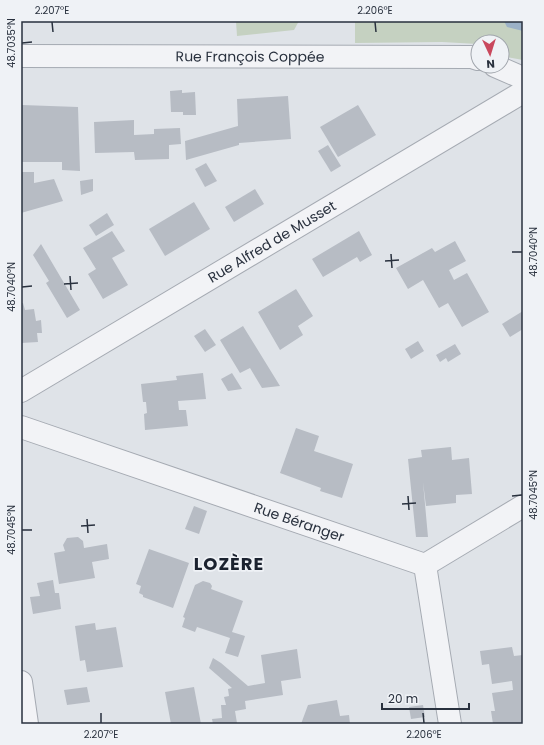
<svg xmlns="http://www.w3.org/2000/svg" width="544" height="745" font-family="Poppins,sans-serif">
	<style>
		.green { fill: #c5d1c1 }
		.water { fill: #9bb1c7 }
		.building { fill: #b7bcc4 }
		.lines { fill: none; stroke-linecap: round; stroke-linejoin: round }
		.street-casing { stroke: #a5aab2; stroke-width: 24 }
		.street { stroke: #f2f3f6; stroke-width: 22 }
		.ticks { fill: none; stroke: #29313e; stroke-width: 1.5 }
		.labels { text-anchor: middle; stroke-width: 3.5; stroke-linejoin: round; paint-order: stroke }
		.street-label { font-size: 14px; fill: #29313e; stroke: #eff2f6 }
		.district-label { font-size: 18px; font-weight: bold; letter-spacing: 1px; fill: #1b222f; stroke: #eff2f6 }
		.neatline { fill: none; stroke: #29313e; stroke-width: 1.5 }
		.ticks-label { font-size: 10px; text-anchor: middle; fill: #29313e }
	</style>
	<rect width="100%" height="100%" fill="#dfe3e8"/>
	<!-- green -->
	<g class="green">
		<path d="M236,21H299L294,30L237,36Z"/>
		<path d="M355,21H523V60L502,56V42H478V44L442,42L355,43Z"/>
	</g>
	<!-- water -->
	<path class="water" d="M504,21H523V31L507,27Z"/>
	<!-- building -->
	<g class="building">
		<path d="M182,90V93L195,92L196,115H183V112H171L170,91Z"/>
		<path d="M288,96L291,139L239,143V145L186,160L185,141L238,126L237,99Z"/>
		<path d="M22,105L78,107L80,171L62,170V162H21Z"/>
		<path d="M358,105L376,135L338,157L320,127Z"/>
		<path d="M134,120V135L154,134V129L180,128L181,144L169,145V159L135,160L134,152L95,153L94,122Z"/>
		<path d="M328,145L341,166L331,172L318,151Z"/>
		<path d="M206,163L217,181L205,187L195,169Z"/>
		<path d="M21,172H34V183L54,179L63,201L21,213Z"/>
		<path d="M93,179V191L81,195L80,181Z"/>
		<path d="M255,189L264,204L234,222L225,207Z"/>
		<path d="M194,202L210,229L165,256L149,229Z"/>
		<path d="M107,213L114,225L96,236L89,225Z"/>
		<path d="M112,231L125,251L112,258L128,285L103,299L88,274L96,269L83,248Z"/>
		<path d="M359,231L372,255L360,262L357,257L323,277L312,259Z"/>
		<path d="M455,241L466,261L449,270L454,280L467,273L489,312L462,327L448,303L439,308L423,280L408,289L396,268L432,248L435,252Z"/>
		<path d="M41,244L80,310L67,318L46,283L49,281L33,255Z"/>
		<path d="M296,289L313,316L298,326L303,335L280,350L258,312Z"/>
		<path d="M21,303H23L25,310L34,309L36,321L41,320L42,333H37L38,342L21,343Z"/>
		<path d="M523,311V329L510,337L502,324Z"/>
		<path d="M243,326L280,386L262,388L250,368L240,373L220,340Z"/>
		<path d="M205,329L216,345L205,352L194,336Z"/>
		<path d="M418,341L424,351L411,359L405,349Z"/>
		<path d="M455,344L461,354L448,362L446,358L440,362L436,355Z"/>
		<path d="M203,373L206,399L178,401L179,410H186L188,426L145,430L144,414L147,413L146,402H143L141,384L177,380L176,376Z"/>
		<path d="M232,373L242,389L228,391L221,379Z"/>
		<path d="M296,428L319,436L314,451L353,464L342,498L320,491L321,488L280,473Z"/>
		<path d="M451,447L452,460L469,458L472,494L456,495V503L426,506L423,482L428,537H416L408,459L422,457L421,450Z"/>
		<path d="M194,506L207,511L199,534L185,529Z"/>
		<path d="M78,537L83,541L84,548L107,544L109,559L92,562L95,578L59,584L54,553L65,551L63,545L67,538Z"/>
		<path d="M149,549L189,563L173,608L143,597V595L139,593L141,586L136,584Z"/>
		<path d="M53,580L55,593H59L61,609L33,614L30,597L40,596L37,583Z"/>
		<path d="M203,581L210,583L212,586L211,589L243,601L232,632L245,636L238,657L225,653L230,638L197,627L195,632L182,627L185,618L183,617L195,585Z"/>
		<path d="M95,623L96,630L116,627L123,667L87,672L85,660L80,661L75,626Z"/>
		<path d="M512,647L514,656L523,655V724H493L491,711H495L492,693L513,690L512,681L492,684L489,664L482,665L480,651Z"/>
		<path d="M297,649L301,678L281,681L283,695L245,701L246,709L235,711L237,723L213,724L212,719L222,718L221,705H226L224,697L229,696L228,689L232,688L209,668L213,658L221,663L248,686L265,683L261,655Z"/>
		<path d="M87,687L90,702L67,705L64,690Z"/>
		<path d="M194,687L201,724H171L165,692Z"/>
		<path d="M337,700L340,716L349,715L350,724H301L308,705Z"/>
		<path d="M423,705L425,717L411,719L409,707Z"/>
	</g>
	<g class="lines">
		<!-- street casing -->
		<g class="street-casing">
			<g id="street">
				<path id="s1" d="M21,56L472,57L478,59"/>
				<path d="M495,66L523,78"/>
				<path id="s2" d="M21,391L523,92"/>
				<path id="s3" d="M21,427L425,565"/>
				<path d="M425,565L450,724"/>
				<path d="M425,565L523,506"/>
				<path d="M21,682L27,724"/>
			</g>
		</g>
		<!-- street -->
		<use href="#street" class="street"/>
	</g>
	<!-- ticks -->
	<path class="ticks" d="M52,22L53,32M375,22L376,32M22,43L32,42M512,252H522M391,254L392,268M385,261L399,260M70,276L71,290M64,284L78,283M22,287L32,286M408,496L409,510M512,496L522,495M402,504L416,503M87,519L88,533M81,526L95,525M22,530H32M101,713V723M423,713L424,723"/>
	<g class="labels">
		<!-- street labels -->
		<g class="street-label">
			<text dy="5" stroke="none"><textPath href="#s1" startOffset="229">Rue François Coppée</textPath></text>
			<text dy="5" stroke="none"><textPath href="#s2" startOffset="292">Rue Alfred de Musset</textPath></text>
			<text dy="5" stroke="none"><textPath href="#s3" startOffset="294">Rue Béranger</textPath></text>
		</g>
		<!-- district labels -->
		<g class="district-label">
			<text x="229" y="570">LOZÈRE</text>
		</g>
	</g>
	<!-- border -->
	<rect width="544" height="745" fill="none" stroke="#eff2f6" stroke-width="44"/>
	<!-- north arrow -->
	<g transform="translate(490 54) rotate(176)"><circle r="19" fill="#eff2f6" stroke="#a0a5ac"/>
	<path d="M0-3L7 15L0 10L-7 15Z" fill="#c9485d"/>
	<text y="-6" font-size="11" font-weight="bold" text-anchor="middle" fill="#29313e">N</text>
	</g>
	<!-- scale -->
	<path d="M382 703v6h87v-6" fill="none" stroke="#29313e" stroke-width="2"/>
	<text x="388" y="703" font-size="12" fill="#29313e" stroke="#eff2f6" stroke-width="3" paint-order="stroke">20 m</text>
	<rect x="22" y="22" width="500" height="701" class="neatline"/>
	<g class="ticks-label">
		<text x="52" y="14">2.207°E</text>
		<text x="375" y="14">2.206°E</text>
		<text transform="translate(11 43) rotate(-90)" y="4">48.7035°N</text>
		<text transform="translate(533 252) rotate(-90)" y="4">48.7040°N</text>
		<text transform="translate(11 287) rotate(-90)" y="4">48.7040°N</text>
		<text transform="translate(533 495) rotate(-90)" y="4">48.7045°N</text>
		<text transform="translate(11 530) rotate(-90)" y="4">48.7045°N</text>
		<text x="101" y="738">2.207°E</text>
		<text x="424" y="738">2.206°E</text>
	</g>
</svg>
